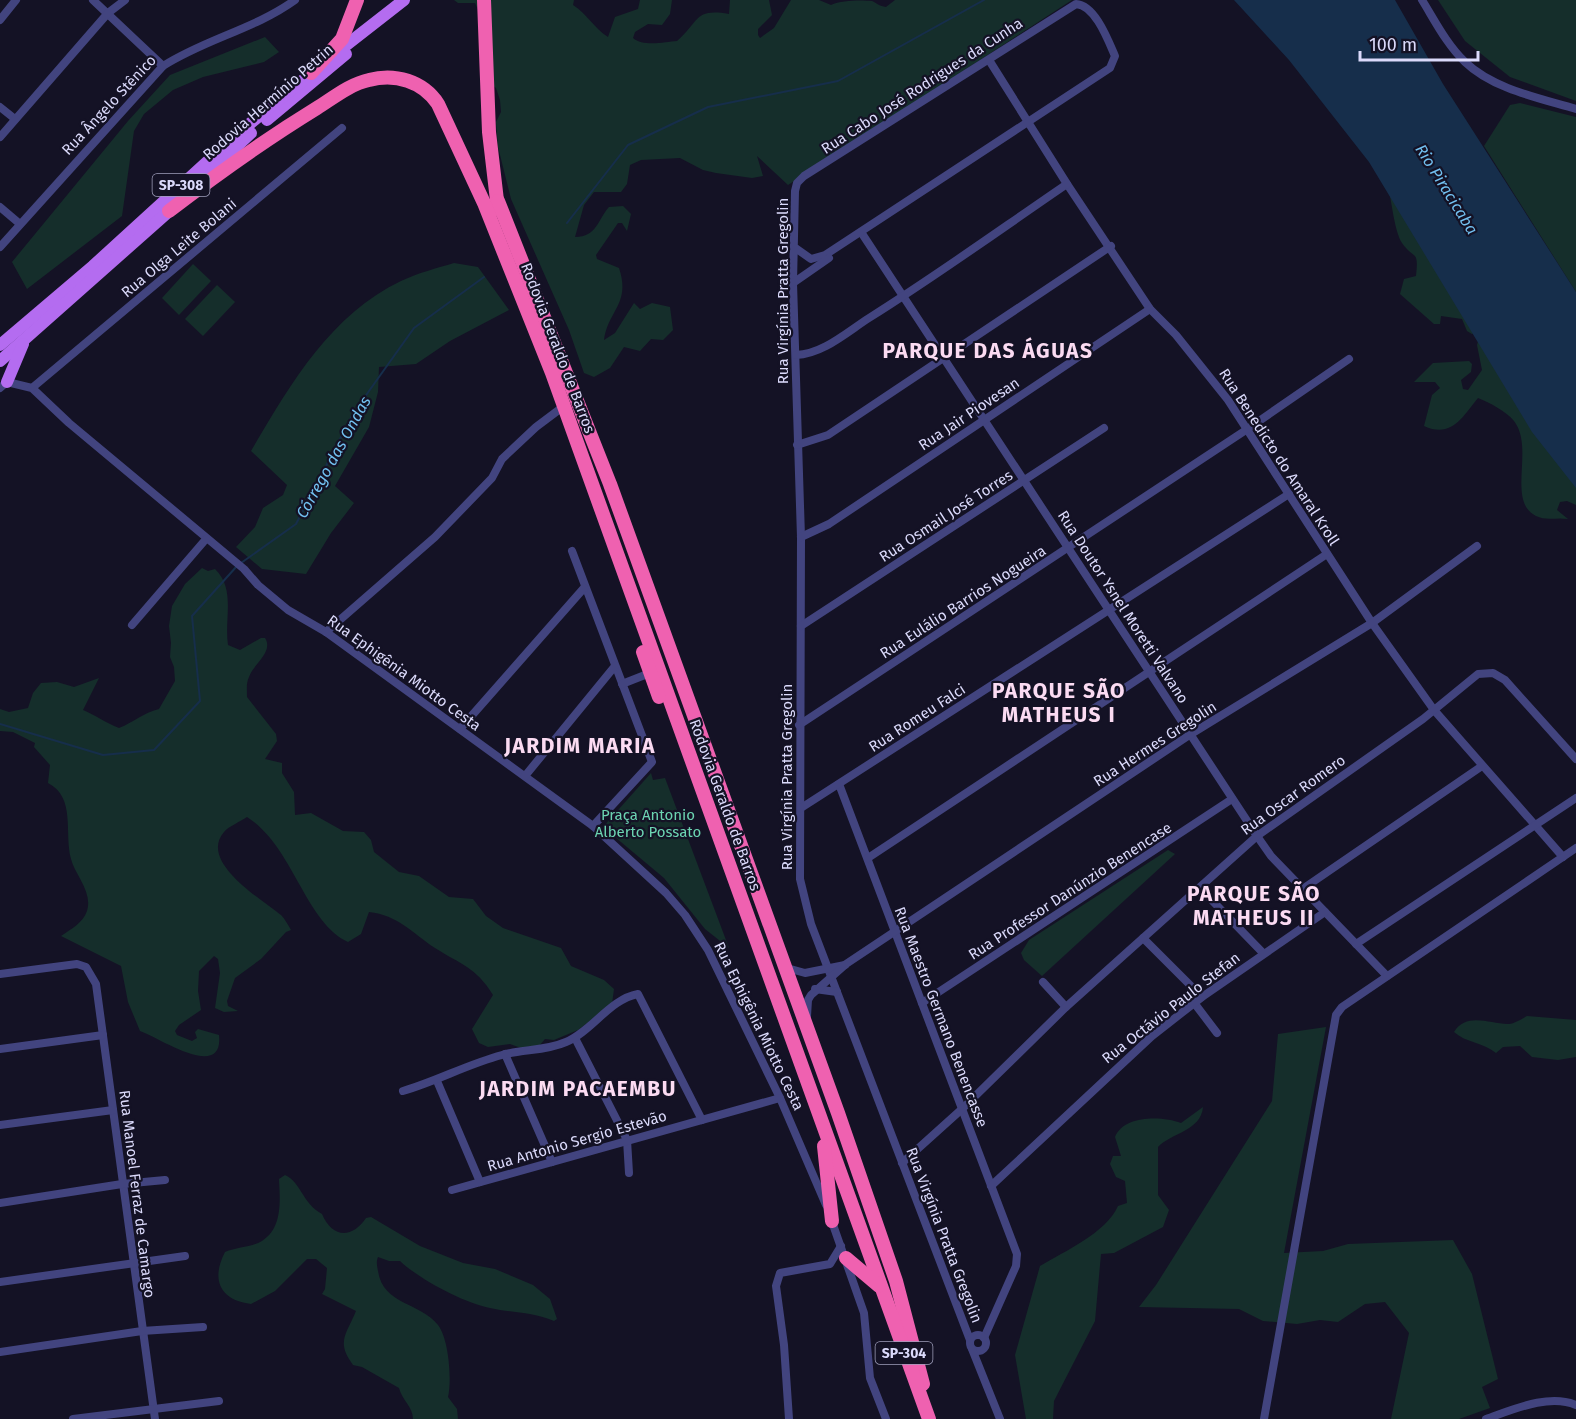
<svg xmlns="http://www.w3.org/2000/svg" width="1576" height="1419" font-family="'Fira Sans',sans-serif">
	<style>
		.green { fill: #152e2b }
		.water { fill: #162e4b }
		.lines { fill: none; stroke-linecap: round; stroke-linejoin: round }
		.stream { stroke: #162e4b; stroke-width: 2 }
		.street { stroke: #42447f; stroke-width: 8 }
		.primary { stroke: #b46cf0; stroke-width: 12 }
		.highway { stroke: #ef61b0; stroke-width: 14 }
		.labels { text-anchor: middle; stroke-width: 4.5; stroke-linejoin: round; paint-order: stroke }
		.shield { fill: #141225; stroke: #9f9ebb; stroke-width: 1.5 }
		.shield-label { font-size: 14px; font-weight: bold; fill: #dbdafb }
		.street-label { font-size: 15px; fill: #dbdafb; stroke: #141225 }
		.park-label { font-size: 15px; fill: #6cd4b2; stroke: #141225 }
		.water-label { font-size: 16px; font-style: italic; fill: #72c0f0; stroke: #141225 }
		.district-label { font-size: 21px; font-weight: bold; letter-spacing: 1.5px; fill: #fbdbf2; stroke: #141225 }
	</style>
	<rect width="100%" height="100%" fill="#141225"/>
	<!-- green -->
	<g class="green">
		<path d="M454,0H574L573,5C587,14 594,28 608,37L615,17L638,9L640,0H672L670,14L662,25L648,24L635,32L633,38C643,47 665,42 677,41C700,21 694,8 729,14L730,0H769L772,15L758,29V35L760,38L774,28L791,0H819L831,5C842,0 861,0 872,1C878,4 879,6 886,7L895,0H1072L788,185L757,156L763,176L752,178L716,173L703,170L680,158L641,160L630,165L627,184L621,192H594L584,205L575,237C597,237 598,219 609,207L623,206L631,214L627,231L622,223H618L596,255L597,259L619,268C631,304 608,310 604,340L615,333L634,303L640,309L652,303L670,307L673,330L663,340L651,339L640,351L624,347L610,368L594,377L584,373L569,330L511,199L498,147L496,122L501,112L500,100L496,88L487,81L486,27L475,3H458Z"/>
		<path d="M1438,0H1576V101L1510,77L1465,41Z"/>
		<path d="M265,37L279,52L264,62L203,77L173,90L144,114L134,131L122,216L27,289L12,262L128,121L170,75Z"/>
		<path d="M1520,103L1576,117V292L1484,146L1510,105Z"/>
		<path d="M1389,191L1479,331L1472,334L1467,331L1462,319L1441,316L1440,324H1434L1400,294L1404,279L1416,276C1419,249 1414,260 1402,243C1395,232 1392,205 1389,191Z"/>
		<path d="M454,263L478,267L509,310L450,341L416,364L379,367L378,392L369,427L335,486L354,503L331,533L306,574L262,569L236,547L255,527L263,508L283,495L287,485L251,451C289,386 330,315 401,281C418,273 437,268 454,263Z"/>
		<path d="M193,264L211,281L179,315L162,298Z"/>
		<path d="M217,285L235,302L203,336L185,319Z"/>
		<path d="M1479,338L1576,445V505L1567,501L1560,502L1557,510L1568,519C1557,517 1546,521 1536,516C1506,501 1535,448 1514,421C1506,411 1490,403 1478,398C1463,416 1452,439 1424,426L1432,395L1440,388L1435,382H1414L1433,363L1469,361L1472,364L1471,372L1461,380L1463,389L1468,390L1482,370L1477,345Z"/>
		<path d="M202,568L208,571L215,569C236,589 224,619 228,645L240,650L261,638H265C274,652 253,664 249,677C246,683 247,690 247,697L276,734L277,741L265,759L282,763V773L294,792L295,815L311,813L343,831L364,832L371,840L374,852L399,872L419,876L449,897L473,899L486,916L503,928L561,948L571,966L604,980L614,989L612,1004L578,1030L554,1040L545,1039L539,1046L521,1048L510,1044L488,1047L479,1043L472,1029L493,995C476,967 460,964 435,948C412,933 398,915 369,912L361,934L348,942C305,922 293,846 247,817C240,822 229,826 224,832C198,862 263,900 281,915C285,919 288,925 291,930L286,932L261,959L235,978L227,1001L228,1006L238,1011L224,1012L215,1008L220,973L218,959L214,956L199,971L198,991L201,1010L179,1025L175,1031L177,1035L192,1041L197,1038L195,1032L198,1029L219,1035C224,1082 158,1037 140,1031L128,1002L121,966L61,936C71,929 83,923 87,911C93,892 75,875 71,859C64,833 76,797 48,783L50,765L34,747L35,743L13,732L0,731V709L9,712L28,708L33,693L41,683L57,682L74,687L99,678L83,710C95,715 106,723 119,728C134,722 143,713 159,709L175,681L174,667L170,657L171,643L169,626L172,606L185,584Z"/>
		<path d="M651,773L653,780L665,778L729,948L705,929L664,878L603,827Z"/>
		<path d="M1168,850L1175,854L1042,976L1024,960L1021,953L1029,940Z"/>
		<path d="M1527,1016L1576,1020V1057L1558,1060L1532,1057L1520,1046L1503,1047L1496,1053C1483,1042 1466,1043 1454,1032C1467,1011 1492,1025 1509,1024C1514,1024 1522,1019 1527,1016Z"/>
		<path d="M1326,1027L1284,1253L1323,1251L1348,1244L1453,1240L1472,1274L1498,1379L1482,1387L1490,1408L1459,1419H1391L1409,1333L1385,1302L1365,1304L1338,1322L1320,1320L1297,1324L1263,1321L1239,1309L1139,1307L1156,1285L1272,1101L1278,1034Z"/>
		<path d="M1203,1107C1201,1131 1171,1133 1158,1147V1195L1169,1210L1163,1227L1114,1253L1101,1254L1095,1321L1054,1401L1053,1419H1026L1015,1355L1040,1266C1065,1251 1106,1233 1118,1206L1127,1203L1125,1181L1116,1177L1110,1164L1113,1156H1121L1115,1137C1124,1115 1162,1116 1181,1123Z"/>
		<path d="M285,1175C301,1182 302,1203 322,1214C332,1238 352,1239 366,1218L371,1217L420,1246L463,1263L495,1269L533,1285L550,1299L557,1319L554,1321C533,1312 513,1313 490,1308C464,1303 419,1279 400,1261H389L378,1257C376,1262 377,1265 378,1271C383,1305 420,1302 438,1325C449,1339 452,1381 448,1397L457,1409L458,1419H413C413,1407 402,1400 399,1388L362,1367L353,1365C336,1342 346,1335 356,1311L322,1294L325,1289L327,1268L316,1259H307L275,1291L251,1304C219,1300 211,1279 225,1252C237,1247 252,1247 262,1241C283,1228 280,1200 279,1179Z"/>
	</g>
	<!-- water -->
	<path class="water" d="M1234,0H1395L1443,84L1576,292V488L1532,432L1369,162L1289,60Z"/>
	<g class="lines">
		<!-- stream -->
		<g class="stream">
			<path d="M567,223L628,145L708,107L838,81L984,0"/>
			<path d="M241,563L296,524L354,412L414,328L484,277"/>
			<path d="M0,724L103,755L154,750L200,701L192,616L237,566"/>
		</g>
		<!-- street -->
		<g class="street">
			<path d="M93,0L163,66"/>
			<path d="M1422,0C1435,21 1447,45 1465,62C1493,89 1539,98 1576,109"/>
			<path d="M0,20L16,0"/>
			<path d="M989,60L1067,184L1150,309L1176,335L1228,400L1372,623L1434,710L1563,857"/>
			<path d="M0,107L15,119"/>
			<path d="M0,137L108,13L125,0"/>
			<path d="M0,207L20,224"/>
			<path d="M861,232L1257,836L1271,856L1387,976"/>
			<path d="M0,247L163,66C205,39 255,29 295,0"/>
			<path d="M794,247L811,259L825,255L1110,68L1115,56C1108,40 1095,5 1076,4L804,176L797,183L795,191L793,283L801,537L800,879L811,924L970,1340"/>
			<path d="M793,283L829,258"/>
			<path d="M796,355C823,354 847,332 869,318C936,276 1001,229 1067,184"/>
			<path d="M0,388L7,382L32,388L69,423L244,569L258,585L288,610L326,632L593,826L666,893L685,915L708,950L780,1098L826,1205"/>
			<path d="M32,388L342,128"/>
			<path d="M797,445L828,435L1111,246"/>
			<path d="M801,537L829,524L1150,309"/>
			<path d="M572,551L652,762L593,826"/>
			<path d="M132,625L206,539"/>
			<path d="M801,626L1104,428"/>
			<path d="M326,632L435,537L492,478L502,459L536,427L564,406"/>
			<path d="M622,684L650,673"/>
			<path d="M799,725L1246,430L1349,359"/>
			<path d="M460,729L584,588"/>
			<path d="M525,776L615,666"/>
			<path d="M839,784L1017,1254L1016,1266L984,1338"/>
			<path d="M801,808L1289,494"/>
			<path d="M868,858L1327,554"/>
			<path d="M1200,888L1263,953"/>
			<path d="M1304,888L1482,766"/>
			<path d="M1143,938L1202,997"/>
			<path d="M1356,944L1576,798"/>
			<path d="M787,968L805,973L845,965"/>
			<path d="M0,974L77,964L86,967L96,984L155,1419"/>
			<path d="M1043,982L1066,1007"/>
			<path d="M815,989L837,992"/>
			<path d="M922,1003L1232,799"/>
			<path d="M1195,1004L1217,1033"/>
			<path d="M807,1016L808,1000L811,995L846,964L1191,734L1372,623L1477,546"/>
			<path d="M575,1038L627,1140L629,1173"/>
			<path d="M0,1049L103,1035"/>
			<path d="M505,1054L552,1162"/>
			<path d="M437,1081L480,1182"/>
			<path d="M403,1091C437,1081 468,1064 502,1055C523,1049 546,1051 566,1042C592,1031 610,999 638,994L702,1120"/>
			<path d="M0,1125L113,1110"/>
			<path d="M902,1163L962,1109L1066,1007L1257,836L1423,719L1478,674L1493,673L1505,680L1576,759"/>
			<path d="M991,1186L1152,1036L1202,997L1325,912"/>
			<path d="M452,1190L780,1098"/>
			<path d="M0,1203L122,1184L165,1180"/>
			<path d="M831,1219L864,1313L870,1378L886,1419"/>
			<path d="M0,1282L185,1256"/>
			<circle cx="978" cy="1343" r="8"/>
			<path d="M972,1349L1000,1419"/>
			<path d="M0,1352L142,1331L203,1327"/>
			<path d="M73,1419L219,1401"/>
			<path d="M789,1419L784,1345L776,1286L780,1273L830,1264L841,1246"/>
			<path d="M1264,1419L1336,1015L1342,1007L1576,848"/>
			<path d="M1486,1419C1512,1410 1549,1393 1576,1405"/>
		</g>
		<!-- primary -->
		<g class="primary">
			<path d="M331,57L404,0"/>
			<path d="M267,120L346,54"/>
			<path d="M198,183L251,133"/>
			<path d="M0,345L93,266L241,131L318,68"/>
			<path d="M0,361L175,206"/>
			<path d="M7,382L23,344"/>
		</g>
		<!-- highway -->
		<g class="highway">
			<path d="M484,0L489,132L498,209"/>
			<path d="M311,73L342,39L357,0"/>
			<path d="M498,201L610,484L838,1113L896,1281L923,1384"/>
			<path d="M169,211C217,174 265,140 317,108C333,98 350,84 369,80C395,73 423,81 438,104L484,203L552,373L929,1419"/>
			<path d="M643,652L659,697"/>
			<path d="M824,1146L832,1221"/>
			<path d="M846,1258L879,1286"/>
		</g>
	</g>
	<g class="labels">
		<!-- shield labels -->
		<g class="shield">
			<rect x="152.5" y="174" width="57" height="22" rx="4.5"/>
			<rect x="875.5" y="1342" width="57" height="22" rx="4.5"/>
		</g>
		<g class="shield-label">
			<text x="181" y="190">SP-308</text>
			<text x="904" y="1358">SP-304</text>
		</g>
		<!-- street labels -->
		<g class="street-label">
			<text transform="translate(922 86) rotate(-33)" y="5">Rua Cabo José Rodrigues da Cunha</text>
			<text transform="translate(268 102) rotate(-41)" y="5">Rodovia Hermínio Petrin</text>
			<text transform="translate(109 105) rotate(-47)" y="5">Rua Ângelo Stênico</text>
			<text transform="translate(179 248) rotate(-40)" y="5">Rua Olga Leite Bolani</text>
			<text transform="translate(783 291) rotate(-90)" y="5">Rua Virgínia Pratta Gregolin</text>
			<text transform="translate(558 348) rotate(69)" y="5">Rodovia Geraldo de Barros</text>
			<text transform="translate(969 414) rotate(-34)" y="5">Rua Jair Piovesan</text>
			<text transform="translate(1279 457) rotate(57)" y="5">Rua Benedicto do Amaral Kroll</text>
			<text transform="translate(946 516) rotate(-33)" y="5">Rua Osmail José Torres</text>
			<text transform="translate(963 602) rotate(-33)" y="5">Rua Eulálio Barrios Nogueira</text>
			<text transform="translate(1123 607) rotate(57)" y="5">Rua Doutor Ysnel Moretti Valvano</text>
			<text transform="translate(404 673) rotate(36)" y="5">Rua Ephigênia Miotto Cesta</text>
			<text transform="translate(917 718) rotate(-33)" y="5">Rua Romeu Falci</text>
			<text transform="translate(1155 744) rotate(-33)" y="5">Rua Hermes Gregolin</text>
			<text transform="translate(787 777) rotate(-90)" y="5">Rua Virgínia Pratta Gregolin</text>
			<text transform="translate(1293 795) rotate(-36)" y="5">Rua Oscar Romero</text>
			<text transform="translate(725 805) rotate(70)" y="5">Rodovia Geraldo de Barros</text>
			<text transform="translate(1070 891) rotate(-33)" y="5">Rua Professor Danúnzio Benencase</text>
			<text transform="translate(1171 1008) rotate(-38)" y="5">Rua Octávio Paulo Stefan</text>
			<text transform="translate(941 1017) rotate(69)" y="5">Rua Maestro Germano Benencasse</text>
			<text transform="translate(759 1026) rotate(64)" y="5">Rua Ephigênia Miotto Cesta</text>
			<text transform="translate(577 1141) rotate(-16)" y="5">Rua Antonio Sergio Estevão</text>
			<text transform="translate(137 1194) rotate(83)" y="5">Rua Manoel Ferraz de Camargo</text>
			<text transform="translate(944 1235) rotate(69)" y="5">Rua Virgínia Pratta Gregolin</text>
		</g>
		<!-- park labels -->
		<g class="park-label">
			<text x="648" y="820">Praça Antonio<tspan x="648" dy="17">Alberto Possato</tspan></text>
		</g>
		<!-- water labels -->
		<g class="water-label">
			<text transform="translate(1447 189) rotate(58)" y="6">Rio Piracicaba</text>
			<text transform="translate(333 457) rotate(-61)" y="6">Córrego das Ondas</text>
		</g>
		<!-- district labels -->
		<g class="district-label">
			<text x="988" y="358">PARQUE DAS ÁGUAS</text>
			<text x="1059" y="698">PARQUE SÃO<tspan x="1059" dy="24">MATHEUS I</tspan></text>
			<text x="580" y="753">JARDIM MARIA</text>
			<text x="1254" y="901">PARQUE SÃO<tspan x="1254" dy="24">MATHEUS II</tspan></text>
			<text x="578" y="1096">JARDIM PACAEMBU</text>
		</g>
	</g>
	<!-- scale -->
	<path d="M1360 51v9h118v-9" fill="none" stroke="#dbdafb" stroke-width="3"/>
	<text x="1369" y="51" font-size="18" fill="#dbdafb" stroke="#141225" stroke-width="4.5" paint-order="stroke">100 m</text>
</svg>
